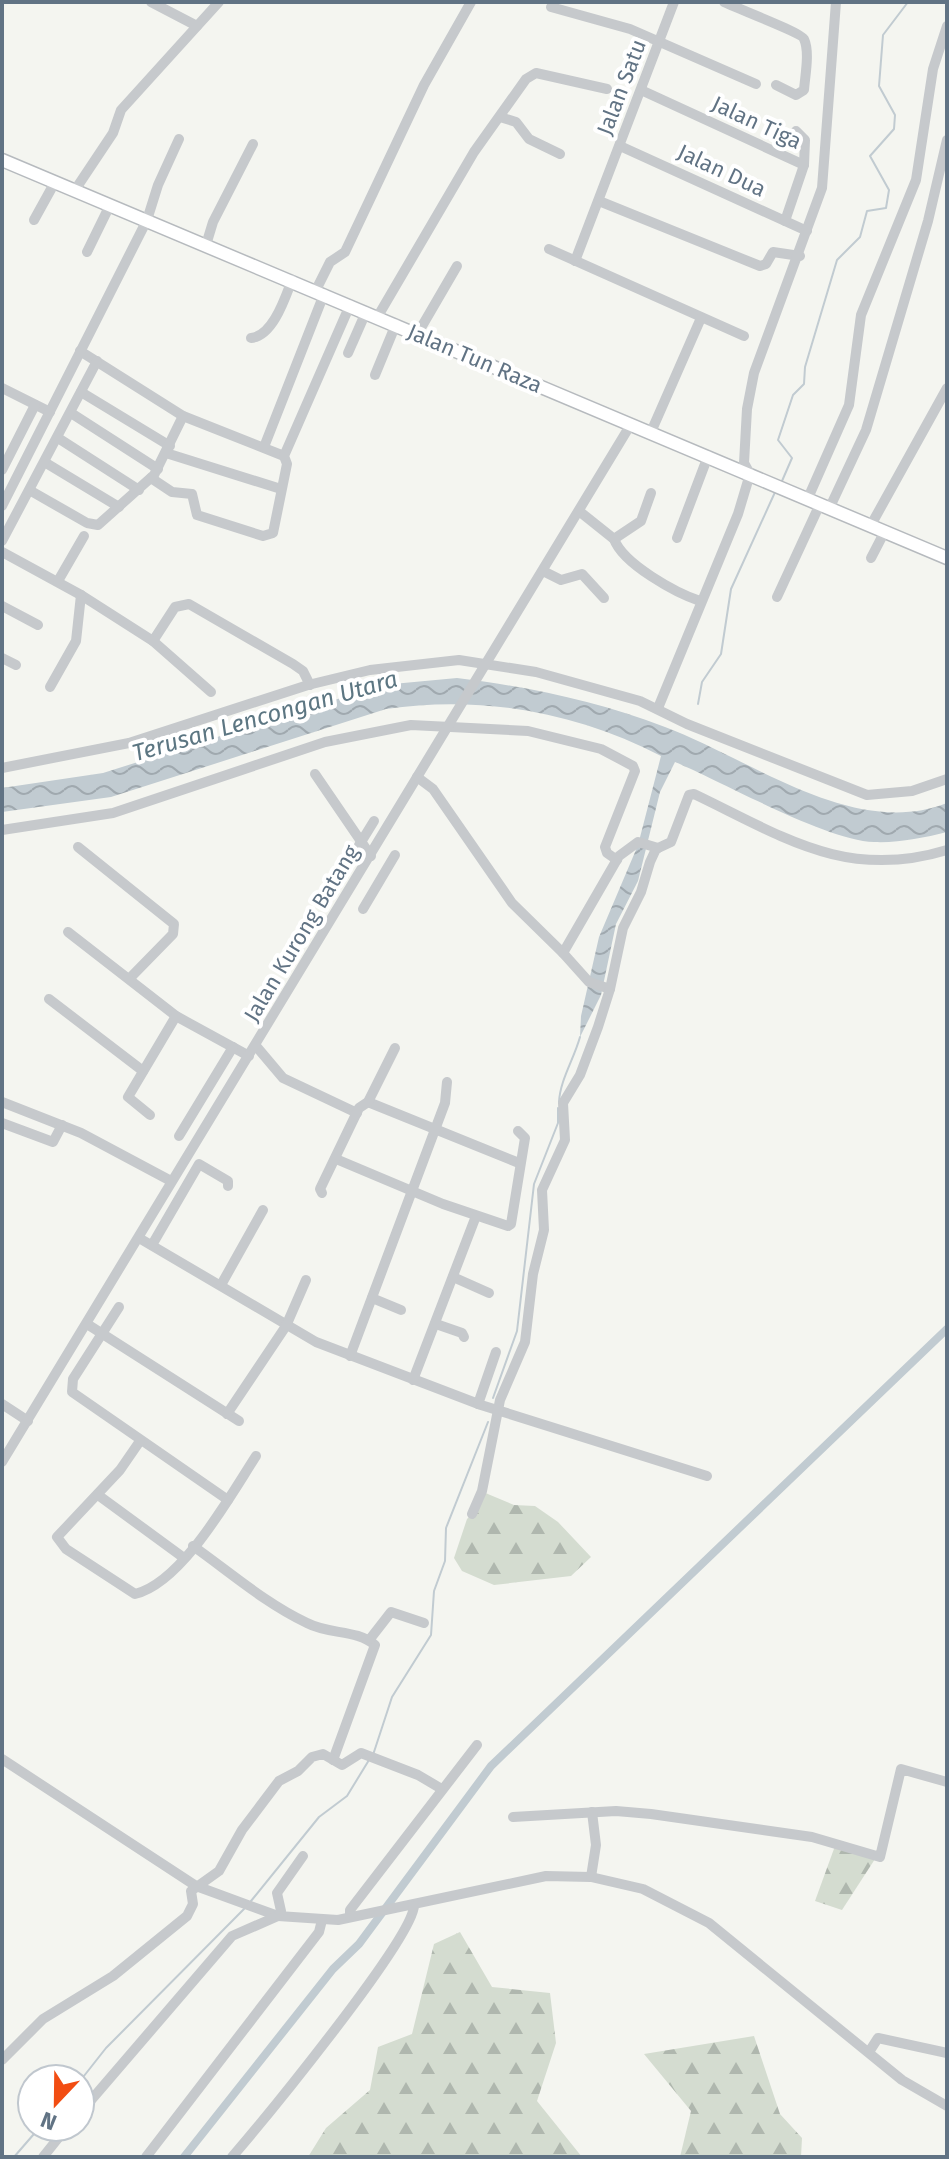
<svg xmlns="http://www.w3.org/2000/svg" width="949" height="2159" font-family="'Fira Sans',sans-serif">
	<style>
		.forest { fill: url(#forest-firs) }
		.water { fill: url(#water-waves) }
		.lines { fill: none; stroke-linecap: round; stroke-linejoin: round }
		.stream { stroke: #c1cbd1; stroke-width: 2 }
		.canal { stroke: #c1cbd1; stroke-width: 8 }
		.major-casing { stroke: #b6babe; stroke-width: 15 }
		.minor { stroke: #c6c9cc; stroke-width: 10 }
		.major { stroke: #fff; stroke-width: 12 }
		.labels { text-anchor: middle; stroke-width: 8; stroke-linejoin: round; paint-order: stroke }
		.street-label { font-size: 22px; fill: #617384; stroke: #fff }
		.water-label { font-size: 24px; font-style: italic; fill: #5c7682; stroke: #fff }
	</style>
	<defs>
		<pattern id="forest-firs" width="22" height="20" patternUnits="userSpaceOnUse" patternTransform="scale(2)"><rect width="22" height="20" fill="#d4dcd0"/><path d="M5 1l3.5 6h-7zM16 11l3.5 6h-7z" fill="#afb7ae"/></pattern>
		<pattern id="water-waves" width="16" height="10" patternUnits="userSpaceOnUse" patternTransform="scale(2)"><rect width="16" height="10" fill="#c1cbd1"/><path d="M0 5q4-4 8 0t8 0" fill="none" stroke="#a0a9af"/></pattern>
	</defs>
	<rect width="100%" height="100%" fill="#f4f5f0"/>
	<!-- forest -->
	<g class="forest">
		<path d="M483,1492L514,1505L535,1506L558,1522L591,1557L571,1576L494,1585L462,1571L454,1558L467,1519L476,1510Z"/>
		<path d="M835,1846L875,1859L842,1910L815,1901Z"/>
		<path d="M460,1932L492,1987L550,1993L556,2043L537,2101L582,2157H308L326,2128L370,2090L378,2047L412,2034L434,1944Z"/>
		<path d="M754,2036L780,2114L802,2138L801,2157H680L691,2111L644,2054Z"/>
	</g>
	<!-- water -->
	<path class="water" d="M457,678C530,687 596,701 665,727C749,758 854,840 947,803V832C923,838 899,843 874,842C825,840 725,783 675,762L660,792L638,881L616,924L601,995L580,1037L581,1016L599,937L638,845L661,756C576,712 481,695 386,709L111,797L2,812V788L103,773L382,685Z"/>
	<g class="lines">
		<!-- stream -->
		<g class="stream">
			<path d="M782,481L792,458L778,440L793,395L804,384L805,367L837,260L860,237L867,211L886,208L889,190L870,156L894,129L895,115L879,86L883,35L908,2"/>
			<path d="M698,704L702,682L721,654L731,589L776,490"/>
			<path d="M559,1102C560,1080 574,1059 580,1037"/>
			<path d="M493,1398L517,1331L534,1184L558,1123V1108"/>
			<path d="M373,1755L392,1697L431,1635L434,1591L445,1561L446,1528L488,1422"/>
			<path d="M251,1901L319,1817L347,1796L369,1760"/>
			<path d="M80,2081L106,2048L244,1909"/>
			<path d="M14,2157L40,2127"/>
		</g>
		<!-- canal -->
		<path class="canal" d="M184,2157L333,1969L359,1944L491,1766L947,1329"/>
		<!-- major casing -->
		<g class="major-casing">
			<path id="major" d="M2,160L947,558"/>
		</g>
		<!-- minor -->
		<g class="minor">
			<path d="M151,2L197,26"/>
			<path d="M724,2C736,8 802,33 804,39C810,52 805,76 804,90L796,95L776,85"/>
			<path d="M551,7L630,29L756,84"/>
			<path d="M641,90L804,165"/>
			<path d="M500,117L516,122L529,139L560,154"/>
			<path d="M620,146L807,231"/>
			<path d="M75,190L113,133L121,110L219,2"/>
			<path d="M599,201L760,266L766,264L773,252L800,256"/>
			<path d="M34,220L55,182"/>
			<path d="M785,221L804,165L805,140L796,131"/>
			<path d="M206,245L213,222L253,144"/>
			<path d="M549,249L744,336"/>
			<path d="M87,252L110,205"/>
			<path d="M575,261L674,2"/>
			<path d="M316,290L330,262L345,252L424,85L471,2"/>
			<path d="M378,316L474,152L526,79L536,73L607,89"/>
			<path d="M418,333L457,266"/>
			<path d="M251,338C273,336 285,298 292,280"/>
			<path d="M80,351L183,416L284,456"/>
			<path d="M348,353L366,312"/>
			<path d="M375,375L396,324"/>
			<path d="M2,388L50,412"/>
			<path d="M81,392L170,446"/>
			<path d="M71,413L158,469"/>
			<path d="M651,432L701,318"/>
			<path d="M58,438L139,490"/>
			<path d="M264,447L324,294"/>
			<path d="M166,453L281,489"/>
			<path d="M46,463L119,507"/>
			<path d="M2,470L35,405"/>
			<path d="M151,478L172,492L192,494L197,515L263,536L273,533L287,464L284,456L350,305"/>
			<path d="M31,491L87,523L98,525L154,475L183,416"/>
			<path d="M808,498L849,405L861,315L916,180L933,69L947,26"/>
			<path d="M2,506L147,220L158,185L179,139"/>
			<path d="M830,507L866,430L928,221L947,140"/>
			<path d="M579,511L614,539L641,521L651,493"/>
			<path d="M871,525L947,388"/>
			<path d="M677,538L708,456"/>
			<path d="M614,539C623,564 676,593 700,601"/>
			<path d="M2,541L97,361"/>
			<path d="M2,552L81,595L153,641L175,607L189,604L293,664L303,671L310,685"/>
			<path d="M871,558L885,531"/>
			<path d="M543,571L561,580L582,574L604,598"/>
			<path d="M58,581L84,536"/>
			<path d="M777,597L820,504"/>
			<path d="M2,606L38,625"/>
			<path d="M153,641L211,692"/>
			<path d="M2,658L16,665"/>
			<path d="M50,687L76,641L81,595"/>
			<path d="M658,708L738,514L750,474L744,463L747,409L754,373L822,188L836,2"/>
			<path d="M2,768L129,743L308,685L370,670L459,660L536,672L640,701L687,724L867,795L912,791L947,779"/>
			<path d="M315,774L371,856"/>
			<path d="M417,777L433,789L512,903L563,953L619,856L638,842L658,848"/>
			<path d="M2,830L113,813L325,742L411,725L528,731L601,749L633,766L635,771L605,847L607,853L617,860"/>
			<path d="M78,847L174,924L173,934L131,977"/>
			<path d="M342,873L374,821"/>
			<path d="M363,909L395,855"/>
			<path d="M68,932L176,1016L249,1056"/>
			<path d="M563,953L589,982L610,989"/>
			<path d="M49,999L143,1071"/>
			<path d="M256,1046L283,1078L357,1113"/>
			<path d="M2,1102L81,1133L171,1181"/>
			<path d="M368,1102L519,1163"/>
			<path d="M150,1115L128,1097L176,1016"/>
			<path d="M2,1123L53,1142L62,1125"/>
			<path d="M179,1136L233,1047"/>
			<path d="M336,1159L443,1204L508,1226L511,1224L525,1138L518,1131"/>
			<path d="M322,1193L320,1189L359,1108L368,1102L395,1048"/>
			<path d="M139,1238L316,1342L481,1405L707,1476"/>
			<path d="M152,1245L199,1164L228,1181V1186"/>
			<path d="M453,1277L489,1293"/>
			<path d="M221,1285L263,1210"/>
			<path d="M372,1298L401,1310"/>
			<path d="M119,1307L73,1379L72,1392L228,1500"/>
			<path d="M87,1324L239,1421"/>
			<path d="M436,1324L462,1333L464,1337"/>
			<path d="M350,1356L445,1103L447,1082"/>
			<path d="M413,1380L476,1216"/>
			<path d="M2,1404L28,1421"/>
			<path d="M478,1404L496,1352"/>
			<path d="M227,1414L286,1326L306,1280"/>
			<path d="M140,1441L120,1470L57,1537L66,1549L135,1594C182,1583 230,1496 256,1456"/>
			<path d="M2,1462L631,424"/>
			<path d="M98,1495L184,1558"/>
			<path d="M472,1514L482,1491L500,1400L525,1342L533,1274L544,1230L542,1190L565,1140L563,1103L580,1075L598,1027L610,989L623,928L641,892L650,862L656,849L671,842L689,795L694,794C782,836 846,881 947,850"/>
			<path d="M193,1546C231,1573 265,1603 307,1623C330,1635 356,1629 375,1645L333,1760"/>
			<path d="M370,1639L391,1612L424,1623"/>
			<path d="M2,1759L196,1886L278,1916L338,1920L546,1876L591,1877L643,1889L709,1923L902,2080L947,2106"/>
			<path d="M513,1817L616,1811L651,1814L812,1837L880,1857L901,1769L947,1782"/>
			<path d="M591,1877L596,1845L592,1812"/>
			<path d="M350,1917V1910L477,1745"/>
			<path d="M869,2052L878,2038L947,2053"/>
			<path d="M2,2060L43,2019L113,1976L187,1916L193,1904L191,1891L219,1871L242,1830L279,1781L298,1771L312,1757L323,1754L342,1765L361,1753L418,1775L440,1788"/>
			<path d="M80,2113L232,1936L278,1916L281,1911L277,1893L303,1856"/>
			<path d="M43,2157L67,2127"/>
			<path d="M146,2157L319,1932L322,1920"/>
			<path d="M232,2157C263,2121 412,1940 414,1906"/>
		</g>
		<!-- major -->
		<use href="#major" class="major"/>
	</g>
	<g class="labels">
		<!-- street labels -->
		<g class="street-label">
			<text transform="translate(621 87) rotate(-69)" y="8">Jalan Satu</text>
			<text transform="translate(757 122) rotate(25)" y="8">Jalan Tiga</text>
			<text transform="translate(722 170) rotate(25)" y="8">Jalan Dua</text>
			<text transform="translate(475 358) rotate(23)" y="8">Jalan Tun Raza</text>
			<text transform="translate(301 933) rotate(-59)" y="8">Jalan Kurong Batang</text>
		</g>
		<!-- water labels -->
		<g class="water-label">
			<text transform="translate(265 716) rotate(-16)" y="8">Terusan Lencongan Utara</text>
		</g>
	</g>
	<!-- border -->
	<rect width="949" height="2159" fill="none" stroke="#617384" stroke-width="8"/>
	<!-- north arrow -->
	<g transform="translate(56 2103) rotate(202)"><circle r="38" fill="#ffffff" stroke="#c0c7ce" stroke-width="2"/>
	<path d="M0-6L14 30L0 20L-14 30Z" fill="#f24d12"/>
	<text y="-12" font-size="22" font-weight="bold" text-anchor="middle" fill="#617384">N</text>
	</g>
</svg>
